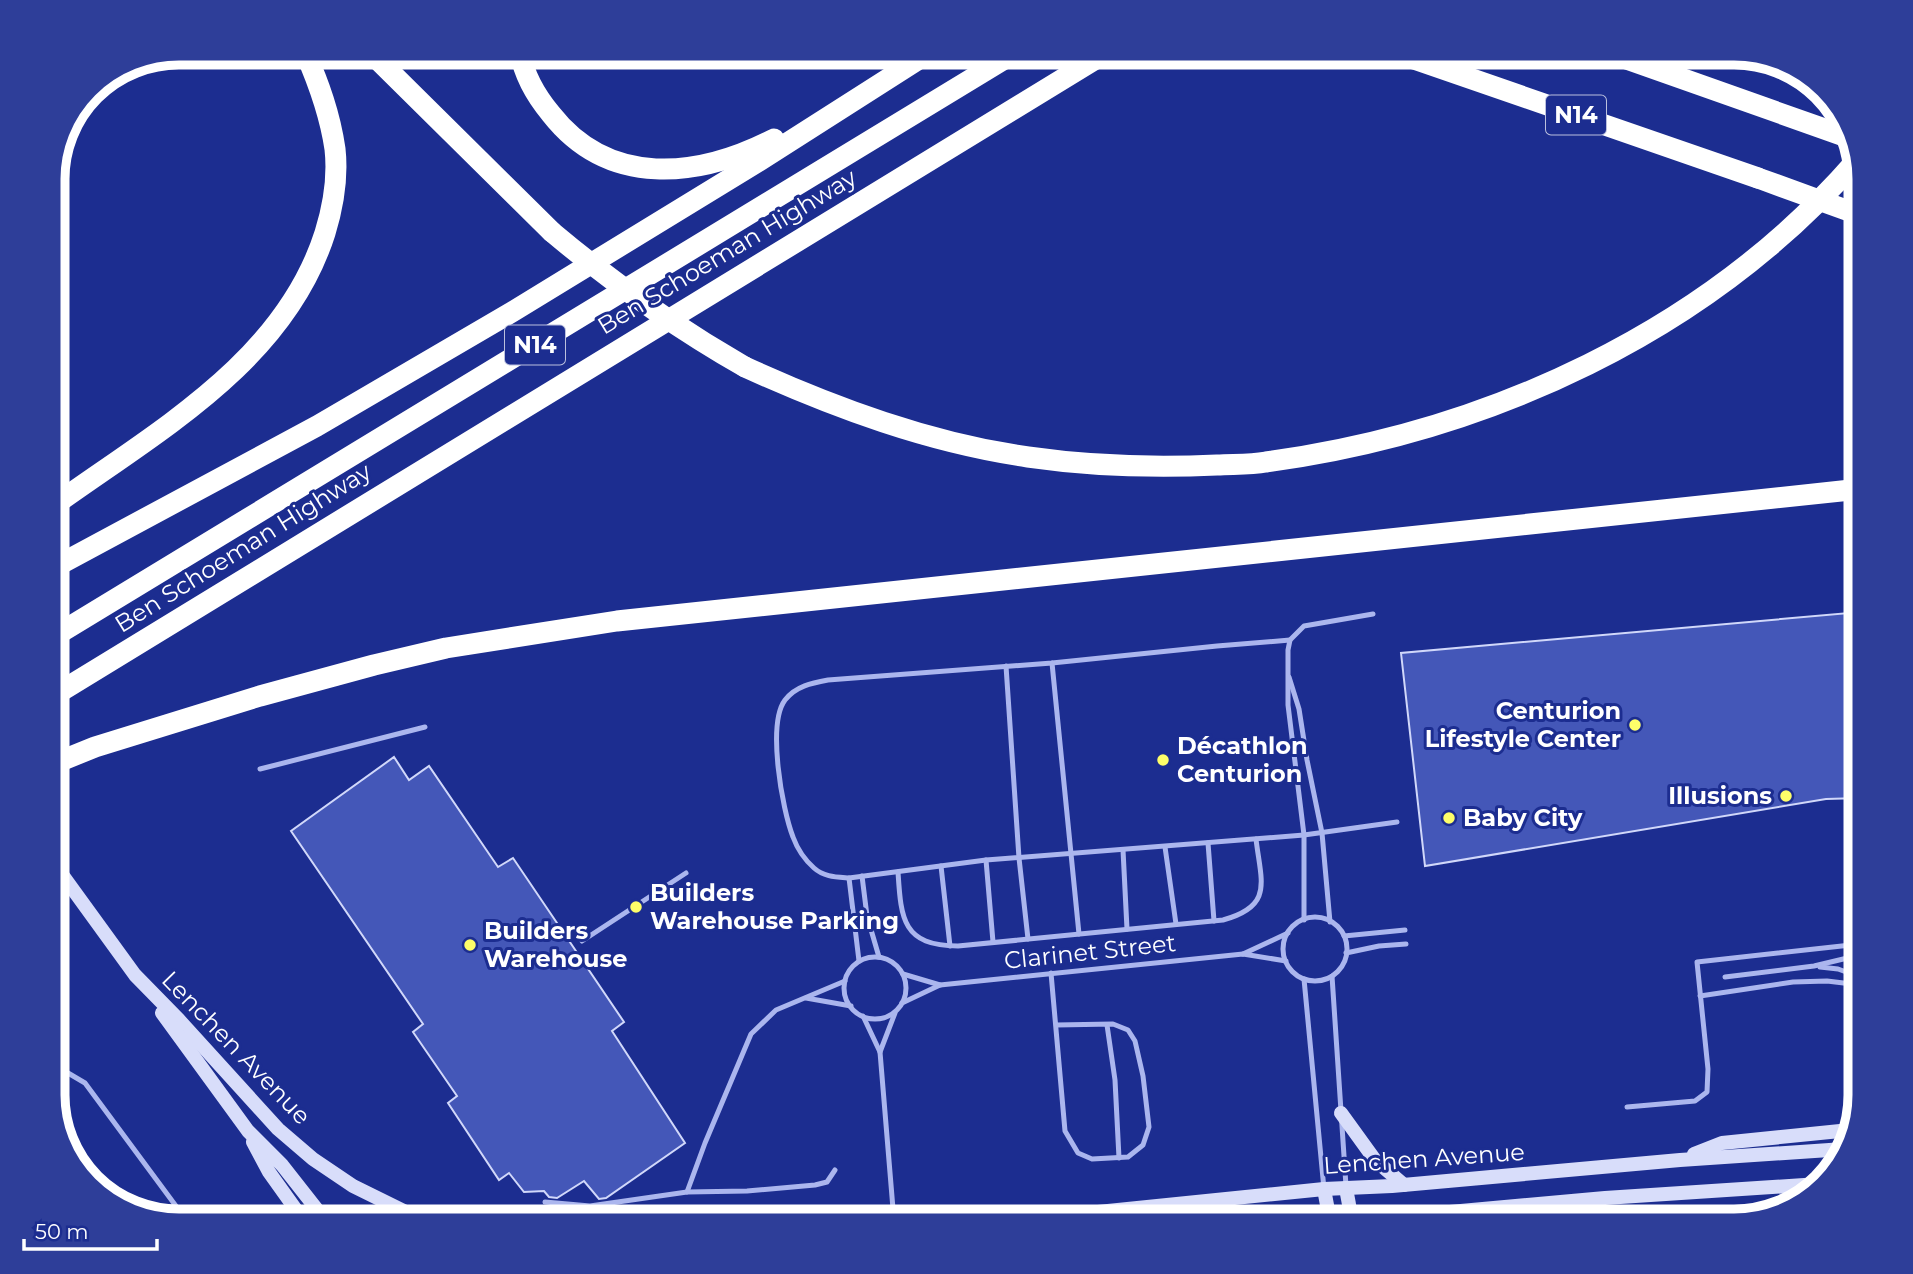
<svg xmlns="http://www.w3.org/2000/svg" width="1913" height="1274" font-family="Montserrat,sans-serif">
	<style>
		.building { fill: #4457b8; stroke: #d1d8fa; stroke-width: 2 }
		.lines { fill: none; stroke-linecap: round; stroke-linejoin: round }
		.lane { stroke: #abb6ee; stroke-width: 5 }
		.secondary { stroke: #d8ddfa; stroke-width: 14 }
		.highway { stroke: #fff; stroke-width: 21 }
		.highway-bridge { stroke: #fff; stroke-width: 21 }
		.poi-dot { fill: #fefe69; stroke: #1c2d90; stroke-width: 2.5 }
		.labels { text-anchor: middle; stroke-width: 6; stroke-linejoin: round; paint-order: stroke }
		.shield { fill: #1c2d90; stroke: #bbc0de; stroke-width: 2 }
		.shield-label { font-size: 23px; font-weight: bold; fill: #fff }
		.street-label { font-size: 24px; fill: #fff; stroke: #1c2d90 }
		.poi-label { font-size: 24px; font-weight: bold; fill: #fff; stroke: #1c2d90; text-anchor: start }
		.rim { fill: none; stroke: #fff; stroke-width: 9 }
	</style>
	<rect width="100%" height="100%" fill="#1c2d90"/>
	<!-- building -->
	<g class="building">
		<path d="M1860,612V798L1826,799L1425,866L1401,653Z"/>
		<path d="M394,757L409,780L429,766L498,867L513,858L624,1022L612,1031L685,1143L606,1198L599,1199L584,1181L557,1198L549,1197L544,1191L524,1192L509,1173L499,1180L448,1103L457,1096L413,1032L423,1024L291,831Z"/>
	</g>
	<g class="lines">
		<!-- lane -->
		<g class="lane">
			<path d="M1290,640L1217,646L1052,663L828,680C812,683 796,686 785,700C767,724 782,809 793,837C797,848 805,860 814,868C824,877 836,877 849,878L986,860L1304,835L1397,822"/>
			<path d="M1052,663L1079,934"/>
			<path d="M1006,666L1019,858L1028,939"/>
			<path d="M1289,677L1299,709L1307,760L1322,833L1330,922"/>
			<path d="M260,769L425,727"/>
			<path d="M1208,843L1214,921"/>
			<path d="M1165,847L1176,924"/>
			<path d="M1123,850L1127,929"/>
			<path d="M986,860L993,942"/>
			<path d="M941,866L950,946"/>
			<path d="M898,872C901,918 902,946 958,946L1223,920C1274,906 1261,882 1256,839"/>
			<path d="M862,876L867,916L879,957"/>
			<path d="M849,878L859,961"/>
			<circle cx="1315" cy="949" r="32"/>
			<path d="M1304,920V835L1288,705V650L1290,640L1304,626L1373,614"/>
			<path d="M1344,936L1405,930"/>
			<path d="M582,941L686,873"/>
			<path d="M1346,953L1379,946L1406,944"/>
			<path d="M1243,954L1288,933"/>
			<circle cx="875" cy="988" r="31"/>
			<path d="M1820,967L1838,969L1860,977"/>
			<path d="M1051,973L1065,1131L1078,1153L1092,1159L1128,1157L1143,1145L1149,1127L1143,1076L1135,1041L1128,1030L1113,1024L1056,1025"/>
			<path d="M903,974L940,985"/>
			<path d="M1332,976L1346,1186"/>
			<path d="M1725,977L1814,966L1860,955"/>
			<path d="M1304,979L1324,1189"/>
			<path d="M1700,996L1793,982L1827,981L1860,985"/>
			<path d="M806,998L851,1006"/>
			<path d="M902,1003L940,985L1243,954L1286,961"/>
			<path d="M863,1016L880,1052L894,1221"/>
			<path d="M1107,1025L1115,1080L1119,1158"/>
			<path d="M880,1052L895,1013"/>
			<path d="M53,1074L68,1073L85,1083L187,1221"/>
			<path d="M1627,1107L1695,1101L1707,1092L1708,1069L1697,962L1860,944"/>
			<path d="M687,1192L705,1143L751,1034L776,1010L845,981"/>
			<path d="M545,1202L590,1206L687,1192L747,1191L815,1185L827,1182L835,1170"/>
		</g>
		<!-- secondary -->
		<g class="secondary">
			<path d="M53,862L135,975L179,1020L278,1129L313,1159L353,1186L424,1221"/>
			<path d="M162,1013L248,1131L282,1165L326,1221"/>
			<path d="M1341,1113L1375,1160L1404,1185"/>
			<path d="M253,1142L269,1172L304,1221"/>
			<path d="M1694,1154L1722,1143L1850,1130"/>
			<path d="M1346,1188L1352,1221"/>
			<path d="M1324,1189L1330,1221"/>
			<path d="M1008,1221L1324,1189L1392,1186L1680,1160L1844,1149"/>
			<path d="M1351,1221L1605,1198L1819,1184"/>
		</g>
		<!-- highway -->
		<g class="highway">
			<path d="M370,52L552,232"/>
			<path d="M520,52C524,75 536,96 551,114C609,188 698,178 774,139"/>
			<path d="M1394,52L1758,178"/>
			<path d="M1607,52L1850,138"/>
			<path d="M1666,52L1719,57H1747"/>
			<path d="M745,367C835,408 930,443 1028,457C1091,466 1154,468 1217,465C1233,464 1250,465 1266,462C1488,432 1707,332 1856,161"/>
			<path d="M53,506C157,431 284,362 325,233C333,207 338,176 335,149C330,114 319,84 305,52"/>
			<path d="M53,568L317,426L512,312L759,161L930,52"/>
			<path d="M53,637L1016,52"/>
			<path d="M53,696L1107,52"/>
			<path d="M53,764L95,747L260,696L374,665L446,648L617,621L1860,489"/>
		</g>
		<!-- highway-bridge -->
		<g class="highway-bridge">
			<path d="M1758,178L1860,215"/>
			<path d="M552,232C614,284 675,327 745,367"/>
		</g>
	</g>
	<!-- markers -->
	<g class="poi-dot">
		<circle cx="1635" cy="725" r="7"/>
		<circle cx="1163" cy="760" r="7"/>
		<circle cx="1786" cy="796" r="7"/>
		<circle cx="1449" cy="818" r="7"/>
		<circle cx="636" cy="907" r="7"/>
		<circle cx="470" cy="945" r="7"/>
	</g>
	<g class="labels">
		<!-- shield labels -->
		<g class="shield">
			<rect x="1546" y="95.5" width="60" height="39" rx="5"/>
			<rect x="505" y="325.5" width="60" height="39" rx="5"/>
		</g>
		<g class="shield-label">
			<text x="1576" y="123">N14</text>
			<text x="535" y="353">N14</text>
		</g>
		<!-- street labels -->
		<g class="street-label">
			<text transform="translate(727 252) rotate(-31)" y="8">Ben Schoeman Highway</text>
			<text transform="translate(243 548) rotate(-32)" y="8">Ben Schoeman Highway</text>
			<text transform="translate(1090 952) rotate(-6)" y="8">Clarinet Street</text>
			<text transform="translate(236 1048) rotate(46)" y="8">Lenchen Avenue</text>
			<text transform="translate(1424 1159) rotate(-4)" y="8">Lenchen Avenue</text>
		</g>
		<!-- poi labels -->
		<g class="poi-label">
			<text x="1621" y="719" text-anchor="end">Centurion<tspan x="1621" dy="28">Lifestyle Center</tspan></text>
			<text x="1177" y="754">Décathlon<tspan x="1177" dy="28">Centurion</tspan></text>
			<text x="1772" y="804" text-anchor="end">Illusions</text>
			<text x="1463" y="826">Baby City</text>
			<text x="650" y="901">Builders<tspan x="650" dy="28">Warehouse Parking</tspan></text>
			<text x="484" y="939">Builders<tspan x="484" dy="28">Warehouse</tspan></text>
		</g>
	</g>
	<!-- crop -->
	<path d="M0 0H1913V1274H0ZM179 65H1734A114 114 0 0 1 1848 179V1095A114 114 0 0 1 1734 1209H179A114 114 0 0 1 65 1095V179A114 114 0 0 1 179 65Z" fill="#2e3e99" fill-rule="evenodd"/>
	<path class="rim" d="M179 65H1734A114 114 0 0 1 1848 179V1095A114 114 0 0 1 1734 1209H179A114 114 0 0 1 65 1095V179A114 114 0 0 1 179 65Z"/>
	<!-- scale -->
	<path d="M24 1239v10h133v-10" fill="none" stroke="#ffffff" stroke-width="3.5"/>
	<text x="35" y="1239" font-size="21" fill="#ffffff" stroke="#1c2d90" stroke-width="5" paint-order="stroke">50 m</text>
</svg>
